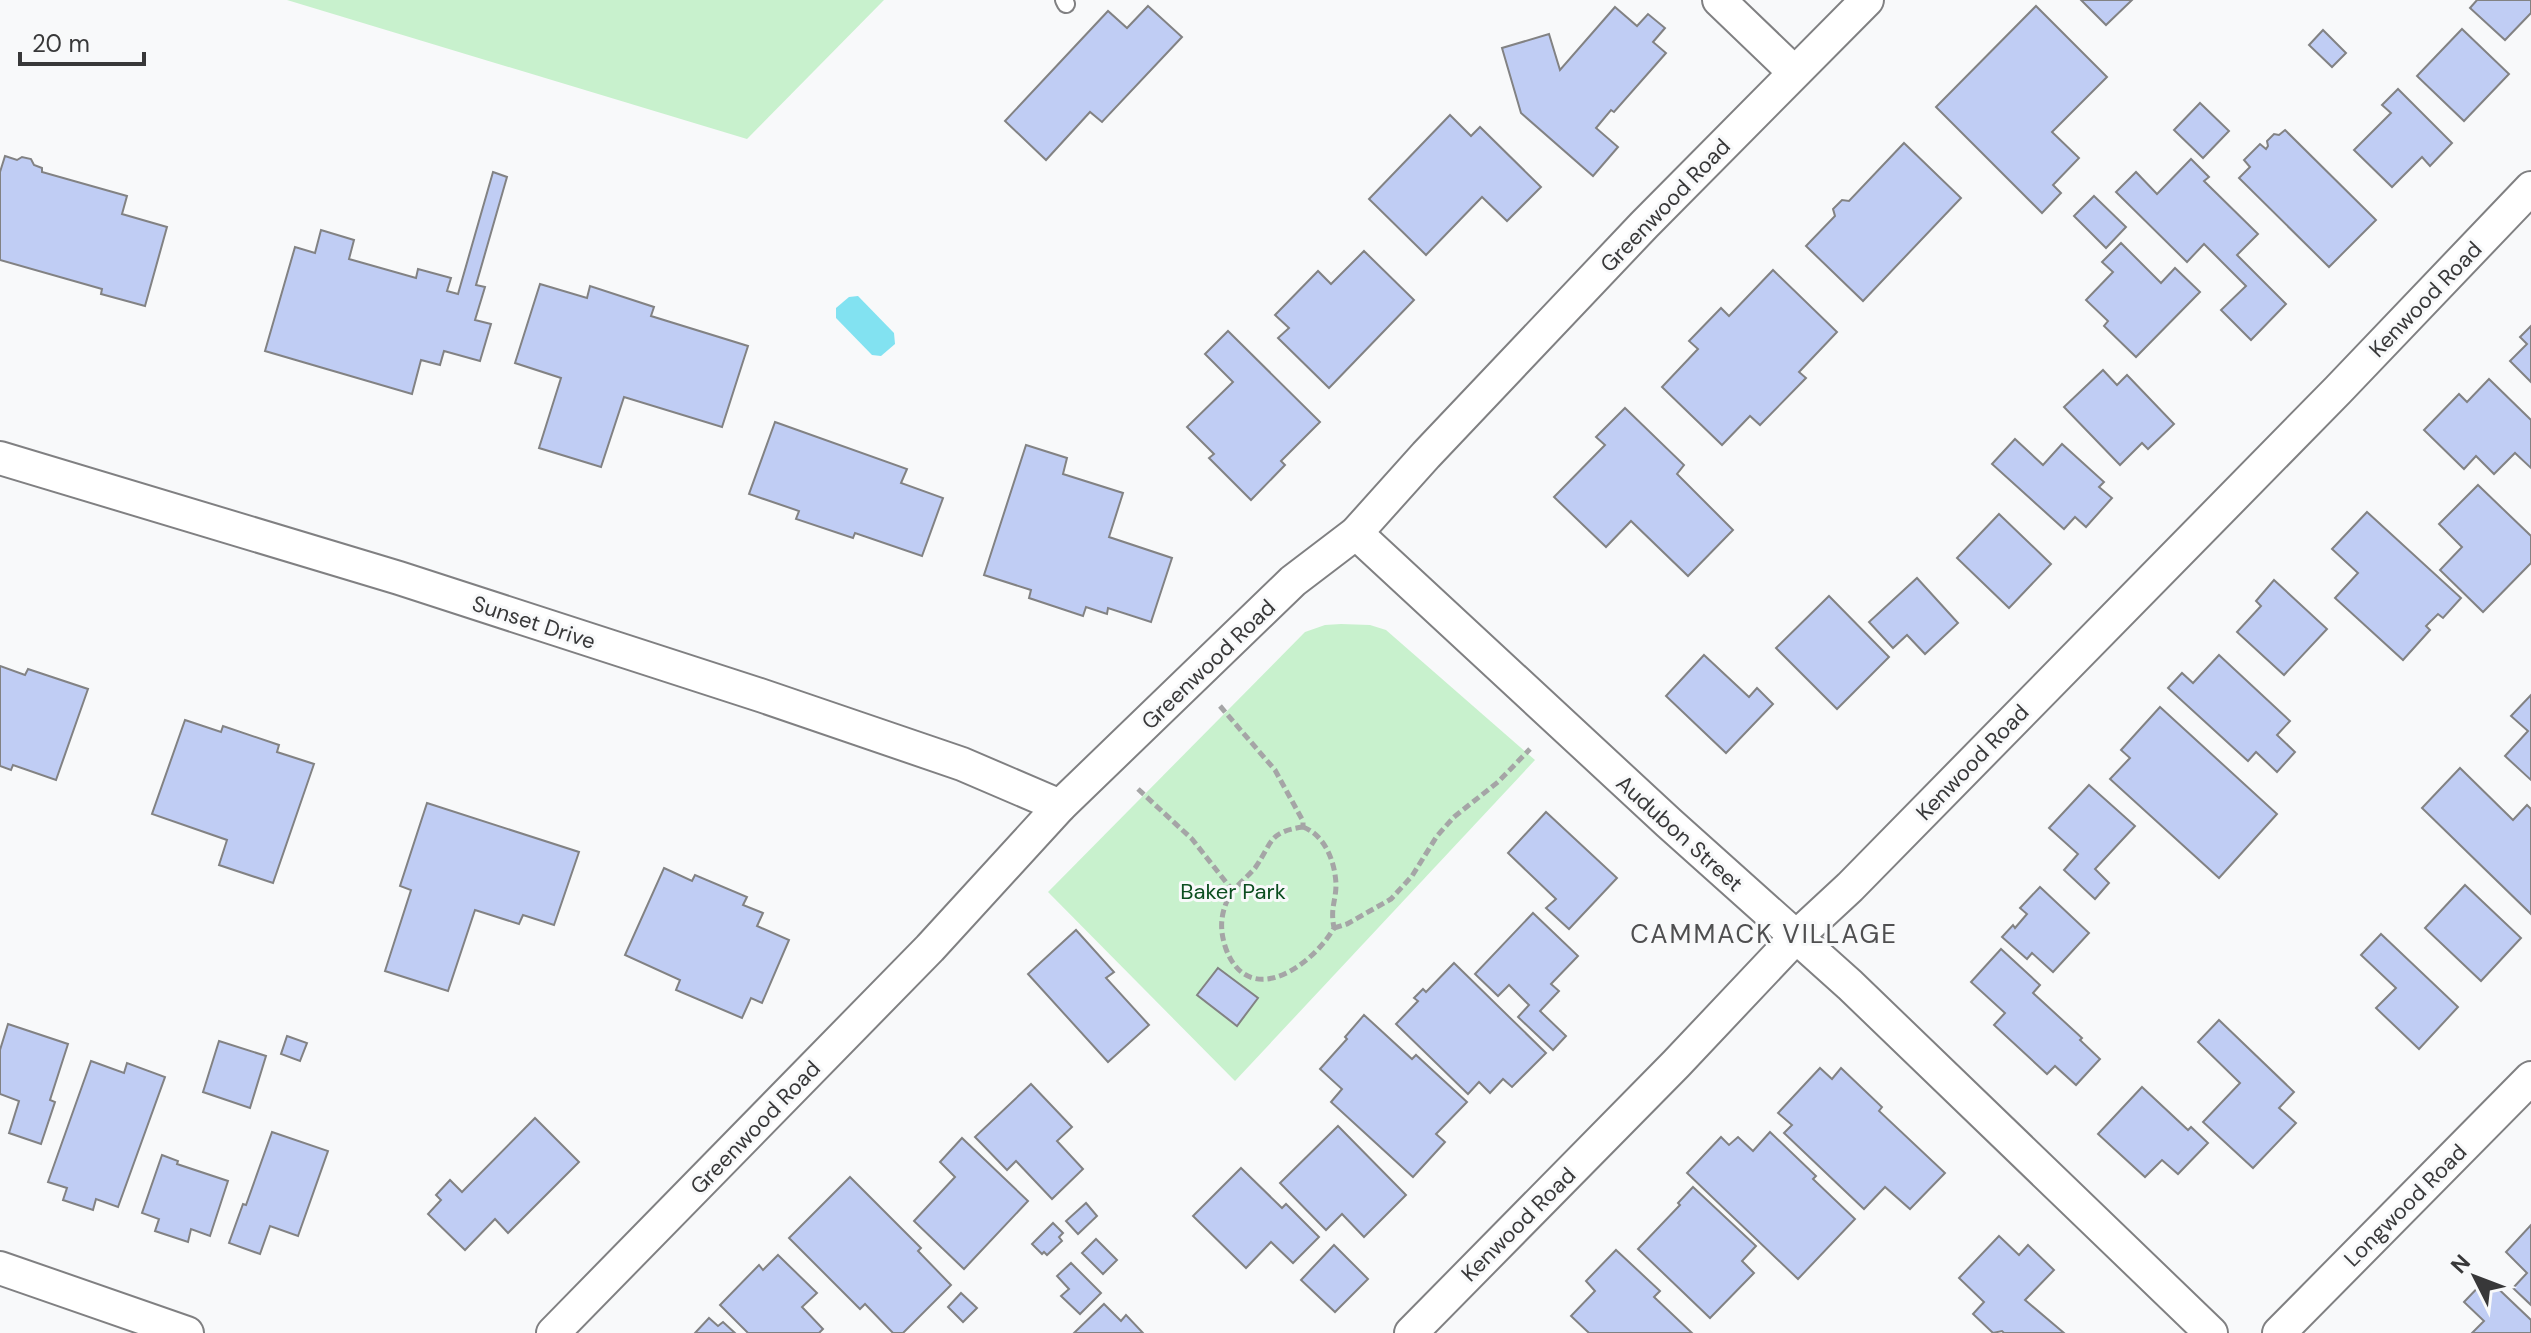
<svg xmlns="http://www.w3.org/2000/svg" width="2531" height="1333" font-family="'DM Sans',sans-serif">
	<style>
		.green { fill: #c8f1cd }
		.water { fill: #82e2f1 }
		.building { fill: #c0cdf4; stroke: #828283; stroke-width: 2 }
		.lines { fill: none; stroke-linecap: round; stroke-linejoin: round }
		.service-casing { stroke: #808082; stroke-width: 20 }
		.minor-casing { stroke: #808082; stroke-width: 36 }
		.path { stroke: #a5a5a6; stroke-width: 5; stroke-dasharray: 8 4; stroke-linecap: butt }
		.service { stroke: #fff; stroke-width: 16 }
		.minor { stroke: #fff; stroke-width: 32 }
		.labels { text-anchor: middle; stroke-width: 6; stroke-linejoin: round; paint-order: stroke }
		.street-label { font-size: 22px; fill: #383839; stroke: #f8f9fa }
		.park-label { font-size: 22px; fill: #0c4e20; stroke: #f8f9fa }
		.quarter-label { font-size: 26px; letter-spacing: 2px; fill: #4f4f50; stroke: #f8f9fa }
	</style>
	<rect width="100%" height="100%" fill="#f8f9fa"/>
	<!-- green -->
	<g class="green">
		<path d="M287,0H884L747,139Z"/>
		<path d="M1341,624L1370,625L1386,630L1535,760L1235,1081L1048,892L1305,632L1325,625Z"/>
	</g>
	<!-- water -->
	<path class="water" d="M858,296L894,333L895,344L881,356L872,355L836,318V308L849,297Z"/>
	<!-- building -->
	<g class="building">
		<path d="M2081,0H2132L2106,25Z"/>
		<path d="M2477,0H2531V13L2505,40L2470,8Z"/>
		<path d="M1148,6L1182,37L1102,122L1090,112L1046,160L1005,121L1108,11L1127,28Z"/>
		<path d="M2036,6L2107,77L2052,132L2079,158L2053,185L2061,193L2042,213L1936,107Z"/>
		<path d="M1615,7L1637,26L1648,14L1665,28L1653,42L1666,53L1614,112L1611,110L1596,128L1618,147L1593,176L1521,113L1502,48L1549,34L1560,70Z"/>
		<path d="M2462,29L2509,74L2464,121L2417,76Z"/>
		<path d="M2323,30L2346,53L2332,67L2309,45Z"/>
		<path d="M2398,89L2452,143L2430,166L2422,157L2392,187L2354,150L2391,113L2382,105Z"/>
		<path d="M2200,103L2229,131L2203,158L2174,130Z"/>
		<path d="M1450,115L1471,136L1480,127L1541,187L1507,221L1482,197L1426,255L1369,199Z"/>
		<path d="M2285,130L2376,220L2329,267L2239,178L2250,167L2244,160L2260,144L2266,149L2268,146L2267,141L2274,134L2279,135Z"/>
		<path d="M1904,143L1961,198L1863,301L1806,246L1835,216L1833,209L1842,200L1849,201Z"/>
		<path d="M5,156L17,160L22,157L31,159L34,165L42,168V172L127,196L122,214L167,227L145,306L101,294L102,289L0,260V172Z"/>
		<path d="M2191,159L2209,177L2204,181L2258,234L2237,255L2286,304L2251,340L2221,310L2246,286L2204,244L2187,262L2116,192L2136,172L2157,194Z"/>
		<path d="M493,172L507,177L476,285L485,287L475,320L491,324L480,361L444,351L440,365L421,360L412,394L265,351L295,247L315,253L321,230L354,240L349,259L416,278L418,269L451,278L447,291L458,294Z"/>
		<path d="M2094,196L2126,227L2106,248L2074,216Z"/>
		<path d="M2121,243L2161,283L2175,268L2200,292L2136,357L2104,326L2108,321L2086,300L2113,272L2102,262Z"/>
		<path d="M1364,251L1414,300L1329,388L1278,338L1289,328L1275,315L1318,271L1331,284Z"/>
		<path d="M1773,270L1837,332L1799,372L1806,378L1760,425L1750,416L1722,445L1662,387L1698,349L1689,341L1721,308L1729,316Z"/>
		<path d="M540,284L587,298L590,286L654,307L651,316L748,346L722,427L624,397L601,467L539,448L561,378L515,363Z"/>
		<path d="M2531,326V382L2510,361L2527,344L2520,337Z"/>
		<path d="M1228,331L1320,422L1281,461L1285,465L1251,500L1209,458L1214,454L1187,427L1233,382L1205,354Z"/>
		<path d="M2103,370L2117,385L2127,375L2174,424L2148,449L2142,443L2120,465L2064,407Z"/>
		<path d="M2489,379L2531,420V468L2515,453L2494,474L2476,456L2464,469L2424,430L2459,394L2467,402Z"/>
		<path d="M1625,408L1684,465L1677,474L1733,530L1688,576L1631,521L1606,547L1554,497L1605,445L1596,437Z"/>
		<path d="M775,422L907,469L901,483L943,498L922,556L855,533L853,538L796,519L799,511L749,494Z"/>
		<path d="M2015,439L2043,465L2062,444L2104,482L2099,487L2112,498L2086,527L2075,517L2064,529L1992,464Z"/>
		<path d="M1026,445L1067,458L1063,474L1123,493L1109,537L1172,558L1151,622L1108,608L1107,614L1086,607L1083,616L1029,598L1031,590L984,575Z"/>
		<path d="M2478,485L2531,536V563L2483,612L2440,570L2462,547L2439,524Z"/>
		<path d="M2367,512L2461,598L2443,618L2438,614L2426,626L2430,630L2403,660L2335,598L2358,573L2332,549Z"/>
		<path d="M1999,514L2051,564L2009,608L1957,558Z"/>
		<path d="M1917,578L1958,623L1925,654L1907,635L1893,648L1869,622Z"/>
		<path d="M2274,580L2327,629L2284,675L2237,632L2261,606L2256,601Z"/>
		<path d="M1829,596L1889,657L1837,709L1776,648Z"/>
		<path d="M1704,655L1749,697L1757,688L1773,704L1726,753L1666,696Z"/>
		<path d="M2219,655L2290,721L2277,735L2295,752L2277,772L2256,752L2248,761L2168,688L2182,673L2193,683Z"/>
		<path d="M0,666L25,675L28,669L88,689L56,780L13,765L11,770L0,766Z"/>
		<path d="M2531,695V780L2505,756L2528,731L2511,716Z"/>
		<path d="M2160,707L2277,814L2219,878L2110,779L2130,758L2121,750Z"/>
		<path d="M185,720L221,732L223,726L279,745L277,752L314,764L273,883L219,865L227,840L152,814Z"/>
		<path d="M2460,768L2513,820L2527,805L2531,809V914L2422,808Z"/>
		<path d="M2089,785L2135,826L2095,869L2109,883L2095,899L2064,870L2078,854L2049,828Z"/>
		<path d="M427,803L579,852L554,925L523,915L519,924L475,910L448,991L385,971L411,890L400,886Z"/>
		<path d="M1546,812L1617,878L1569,929L1546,908L1556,899L1508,853Z"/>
		<path d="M664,868L692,881L695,875L747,897L743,905L763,913L757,926L789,940L762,1003L751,998L742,1018L676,990L680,980L625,955Z"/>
		<path d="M2465,885L2521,938L2481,981L2425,928Z"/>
		<path d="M2040,887L2089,933L2053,972L2032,953L2027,959L2002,937L2013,925L2015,928L2027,914L2020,908Z"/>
		<path d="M1533,913L1578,956L1551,984L1559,991L1540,1011L1566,1036L1553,1050L1518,1017L1529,1005L1509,985L1498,996L1475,974Z"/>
		<path d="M1076,930L1114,972L1106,978L1149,1025L1108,1062L1028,974Z"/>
		<path d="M2381,934L2458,1007L2419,1049L2376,1008L2396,988L2361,955Z"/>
		<path d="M2001,949L2040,985L2033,993L2082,1038L2080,1040L2100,1059L2076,1085L2055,1066L2047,1074L1994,1025L2005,1013L1971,982Z"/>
		<path d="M1454,963L1546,1053L1512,1087L1503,1079L1490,1093L1479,1082L1468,1094L1396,1024L1418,1001L1414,998L1423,989L1426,992Z"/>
		<path d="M1218,968L1258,998L1237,1026L1197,995Z"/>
		<path d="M1364,1015L1412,1059L1416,1055L1467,1102L1436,1134L1445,1142L1413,1177L1331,1102L1342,1089L1320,1069L1347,1039L1345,1037Z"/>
		<path d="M2219,1020L2294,1092L2279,1108L2296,1123L2253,1168L2203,1122L2240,1083L2198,1042Z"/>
		<path d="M8,1024L68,1044L50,1100L55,1102L41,1144L9,1133L19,1101L0,1094V1050Z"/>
		<path d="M287,1036L307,1043L300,1061L281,1054Z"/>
		<path d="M219,1041L266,1056L250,1108L203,1092Z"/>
		<path d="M91,1061L124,1073L127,1063L165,1077L118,1207L96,1199L93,1210L63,1200L67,1188L48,1182Z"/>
		<path d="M1820,1068L1832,1079L1841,1068L1882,1107L1879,1111L1945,1173L1910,1209L1885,1187L1864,1209L1784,1133L1792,1125L1778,1113Z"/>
		<path d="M1031,1084L1072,1127L1057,1141L1083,1169L1052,1199L1016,1161L1007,1170L975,1137Z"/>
		<path d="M2142,1087L2188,1130L2191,1127L2208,1143L2178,1174L2162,1160L2145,1177L2098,1134Z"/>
		<path d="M535,1118L579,1162L508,1233L495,1219L465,1250L428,1214L441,1200L436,1195L450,1180L462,1192Z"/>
		<path d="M1338,1126L1406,1195L1364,1237L1342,1214L1326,1230L1280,1183Z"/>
		<path d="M272,1132L328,1151L298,1236L270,1226L260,1254L229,1243L243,1204L246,1205Z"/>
		<path d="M1770,1132L1816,1176L1813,1179L1855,1219L1798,1279L1687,1173L1721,1137L1729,1145L1738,1137L1753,1151Z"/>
		<path d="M962,1138L1028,1201L964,1269L914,1221L955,1177L940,1162Z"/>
		<path d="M162,1155L178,1161L177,1164L228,1181L210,1236L191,1229L188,1242L155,1231L159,1219L142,1213Z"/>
		<path d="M1241,1168L1282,1208L1286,1204L1319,1237L1293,1263L1271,1242L1246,1268L1193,1216Z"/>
		<path d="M850,1177L921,1248L918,1251L951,1285L903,1333H893L865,1304L860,1309L789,1238Z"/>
		<path d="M1693,1187L1756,1246L1742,1261L1754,1273L1710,1318L1638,1249L1680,1205L1678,1203Z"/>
		<path d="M1086,1203L1097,1216L1078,1234L1066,1221Z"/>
		<path d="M1053,1223L1063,1233L1059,1237L1062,1241L1047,1255L1044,1252L1042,1254L1032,1244Z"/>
		<path d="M2531,1225V1305L2513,1288L2527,1273L2506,1252Z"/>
		<path d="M1999,1236L2019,1255L2028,1245L2054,1270L2025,1300L2064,1333H2004L2002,1331L1993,1333L1973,1314L1984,1302L1959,1278Z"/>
		<path d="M1096,1239L1117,1260L1103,1274L1082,1253Z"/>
		<path d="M1334,1245L1368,1279L1335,1312L1301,1280Z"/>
		<path d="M1616,1250L1660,1291L1654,1297L1692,1333H1589L1571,1316L1595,1291L1586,1281Z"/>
		<path d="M778,1255L817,1293L802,1307L823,1329L819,1333H748L720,1305L759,1265L763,1270Z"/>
		<path d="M1071,1263L1101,1293L1080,1314L1061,1296L1069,1289L1057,1276Z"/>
		<path d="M2487,1278L2531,1320V1333H2472L2484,1321L2464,1302Z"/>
		<path d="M961,1293L977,1308L963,1322L948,1307Z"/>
		<path d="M1104,1304L1121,1321L1126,1315L1143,1333H1074Z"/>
		<path d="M709,1318L718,1326L723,1322L735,1333H695Z"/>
	</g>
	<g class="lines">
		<!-- service casing -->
		<g class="service-casing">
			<path id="service" d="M1064,0L1066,4"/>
		</g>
		<!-- minor casing -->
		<g class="minor-casing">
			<g id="minor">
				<path d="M1719,0L1794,72"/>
				<path d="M0,458L399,578L763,696L962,764L1060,806"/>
				<path d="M1356,533L1669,823L1850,985L2211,1333"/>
				<path d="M0,1268L187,1333"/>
				<path d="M553,1333L930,948L1060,806L1293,581L1356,533L1426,455L1644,225L1867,0"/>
				<path d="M1411,1333L1676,1064L1795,938L1850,887L2338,390L2531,188"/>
				<path d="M2279,1333L2531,1078"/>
			</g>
		</g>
		<!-- path -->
		<g class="path">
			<path d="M1220,706L1275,770L1303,821V827"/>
			<path d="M1138,789L1192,839L1233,891"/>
			<path d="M1303,827C1325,835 1335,862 1336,884C1336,902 1330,907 1334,928C1312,966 1249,1010 1226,949C1220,932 1220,917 1227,901C1232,888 1246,879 1255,868C1273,842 1268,832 1303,827Z"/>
			<path d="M1334,928L1347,924L1391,899L1412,876L1437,836L1454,817L1498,782L1530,749"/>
		</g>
		<!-- service -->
		<use href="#service" class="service"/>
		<!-- minor -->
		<use href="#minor" class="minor"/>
	</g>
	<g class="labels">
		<!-- street labels -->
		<g class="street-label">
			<text transform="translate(1665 205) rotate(-46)" y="8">Greenwood Road</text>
			<text transform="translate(2425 299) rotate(-46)" y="8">Kenwood Road</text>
			<text transform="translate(534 622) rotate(18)" y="8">Sunset Drive</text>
			<text transform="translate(1208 664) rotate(-44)" y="8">Greenwood Road</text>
			<text transform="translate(1972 762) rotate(-46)" y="8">Kenwood Road</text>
			<text transform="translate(1680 833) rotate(42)" y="8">Audubon Street</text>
			<text transform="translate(755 1127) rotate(-46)" y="8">Greenwood Road</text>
			<text transform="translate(2405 1205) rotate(-45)" y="8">Longwood Road</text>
			<text transform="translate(1518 1224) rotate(-45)" y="8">Kenwood Road</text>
		</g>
		<!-- park labels -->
		<g class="park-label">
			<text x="1233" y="899">Baker Park</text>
		</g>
		<!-- quarter labels -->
		<g class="quarter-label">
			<text x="1764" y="943">CAMMACK VILLAGE</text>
		</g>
	</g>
	<!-- north arrow -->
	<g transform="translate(2475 1277) rotate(312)" stroke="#f8f9fa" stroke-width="6" paint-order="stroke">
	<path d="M0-6L14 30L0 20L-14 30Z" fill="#383839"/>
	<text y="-12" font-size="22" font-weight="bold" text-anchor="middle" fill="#383839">N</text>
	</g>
	<!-- scale -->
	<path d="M20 52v12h124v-12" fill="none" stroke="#383839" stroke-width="4"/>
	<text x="32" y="52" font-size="24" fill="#383839" stroke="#f8f9fa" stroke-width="6" paint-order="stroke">20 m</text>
</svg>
